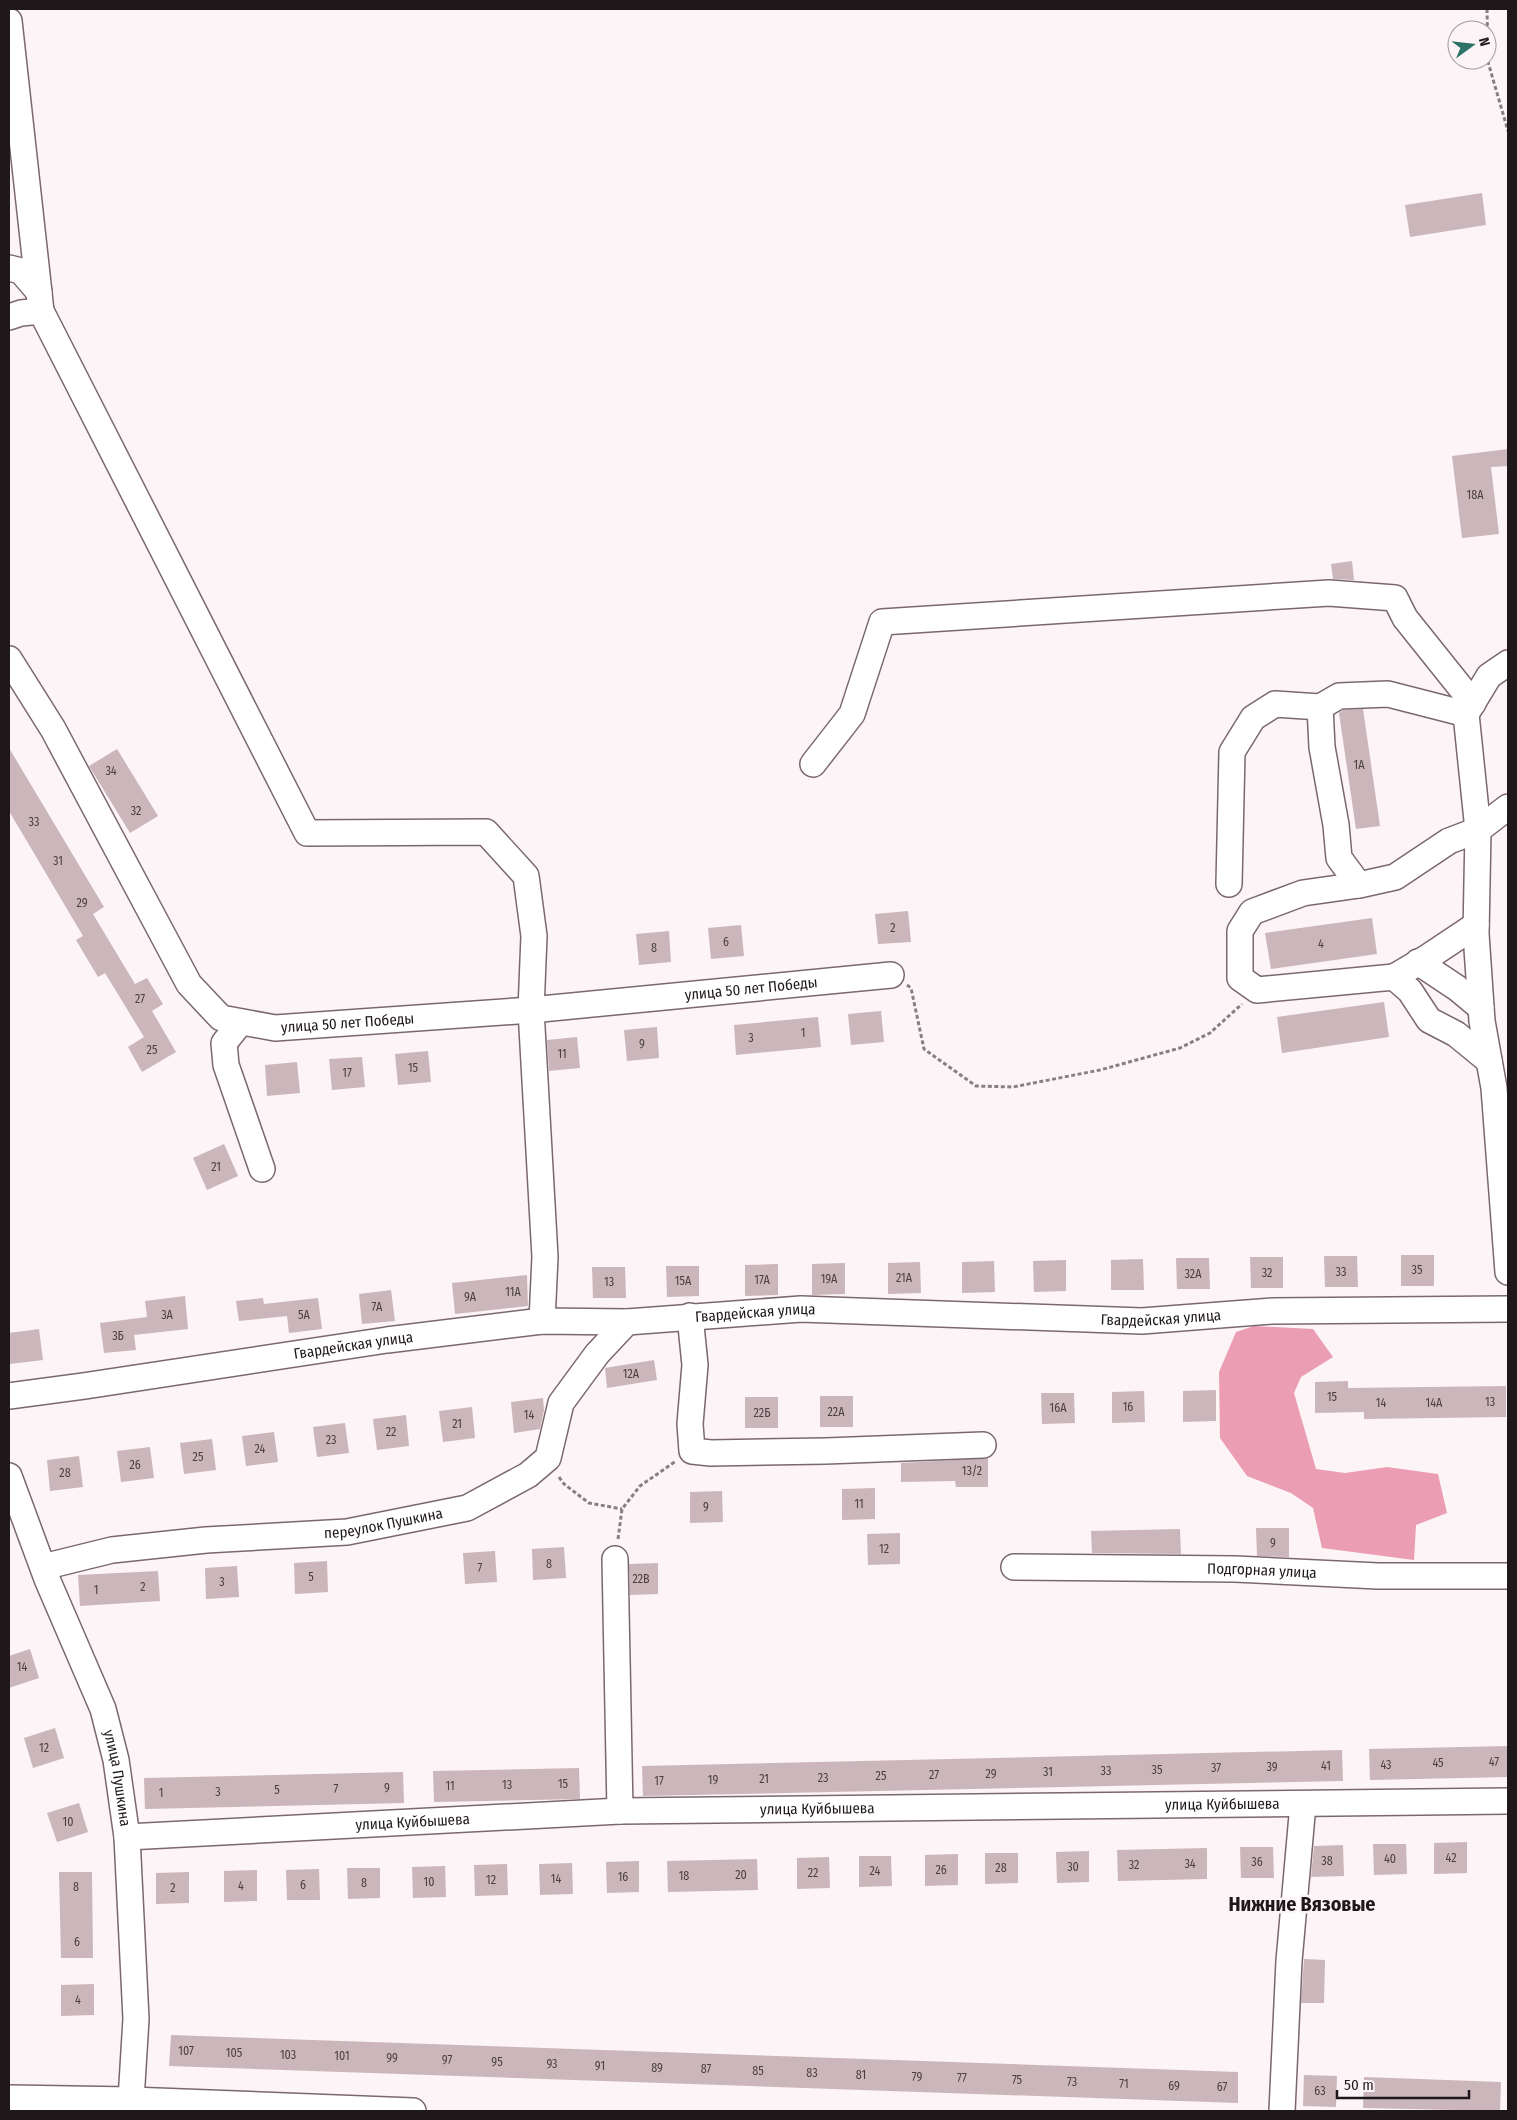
<svg xmlns="http://www.w3.org/2000/svg" width="1517" height="2120" font-family="'Fira Sans Condensed',sans-serif">
	<style>
		.forest { fill: #eb9db4 }
		.building { fill: #cbb6bb }
		.lines { fill: none; stroke-linecap: round; stroke-linejoin: round }
		.minor-casing { stroke: #7b686d; stroke-width: 28 }
		.path { stroke: #878082; stroke-width: 3; stroke-dasharray: 4 2.5; stroke-linecap: butt }
		.minor { stroke: #fff; stroke-width: 25 }
		.labels { text-anchor: middle; stroke-width: 5; stroke-linejoin: round; paint-order: stroke }
		.number-label { font-size: 12px; fill: #4a4042 }
		.street-label { font-size: 15px; fill: #1f181a; stroke: #fcf4f6 }
		.district-label { font-size: 20px; font-weight: bold; fill: #1f181a; stroke: #fcf4f6 }
	</style>
	<rect width="100%" height="100%" fill="#fcf4f6"/>
	<!-- forest -->
	<path class="forest" d="M1254,1326L1313,1329L1333,1357L1301,1377L1294,1393L1316,1469L1345,1473L1387,1467L1438,1474L1447,1513L1416,1525L1414,1560L1322,1548L1313,1508L1291,1493L1247,1476L1220,1438L1219,1372L1236,1332Z"/>
	<!-- building -->
	<g class="building">
		<path d="M1482,193L1486,225L1410,237L1405,205Z"/>
		<path d="M1508,449V466L1491,467L1499,534L1462,538L1452,456Z"/>
		<path d="M1352,561L1354,580L1333,579L1331,564Z"/>
		<path d="M1363,709L1380,826L1356,829L1339,713L1343,710Z"/>
		<path d="M9,748L104,907L93,914L135,984L147,978L163,1004L152,1011L176,1052L142,1072L128,1047L144,1037L105,973L98,977L76,940L83,936L9,811Z"/>
		<path d="M117,749L158,816L130,833L89,766Z"/>
		<path d="M908,911L911,942L878,944L875,914Z"/>
		<path d="M1372,918L1377,954L1271,969L1265,933Z"/>
		<path d="M741,925L744,956L711,959L708,928Z"/>
		<path d="M669,931L671,962L639,965L636,934Z"/>
		<path d="M1384,1002L1389,1037L1282,1053L1277,1017Z"/>
		<path d="M881,1011L884,1042L851,1045L848,1014Z"/>
		<path d="M818,1017L821,1047L736,1055L734,1025Z"/>
		<path d="M657,1027L659,1058L627,1061L624,1030Z"/>
		<path d="M577,1037L580,1068L549,1071L547,1040Z"/>
		<path d="M428,1051L431,1082L398,1085L395,1054Z"/>
		<path d="M362,1057L365,1087L332,1090L329,1059Z"/>
		<path d="M297,1062L300,1093L267,1096L265,1065Z"/>
		<path d="M224,1144L238,1176L207,1190L193,1158Z"/>
		<rect x="1401" y="1255" width="33" height="31"/>
		<path d="M1324,1256H1357L1358,1287H1325Z"/>
		<path d="M1250,1257H1283V1288H1251Z"/>
		<path d="M1176,1258H1209L1210,1289H1177Z"/>
		<path d="M1143,1259L1144,1290H1111V1260Z"/>
		<path d="M1066,1260V1291L1034,1292L1033,1261Z"/>
		<path d="M994,1261L995,1292L962,1293V1262Z"/>
		<path d="M920,1262L921,1293L888,1294V1263Z"/>
		<path d="M845,1263V1294L812,1295V1264Z"/>
		<path d="M778,1264V1295L745,1296V1265Z"/>
		<path d="M666,1266H699V1296L667,1297Z"/>
		<path d="M592,1267H625L626,1298H593Z"/>
		<path d="M527,1275L528,1306L455,1314L452,1283Z"/>
		<path d="M391,1290L395,1321L362,1324L359,1294Z"/>
		<path d="M185,1296L188,1329L134,1335L136,1350L104,1353L100,1323L147,1317L145,1301Z"/>
		<path d="M263,1298L264,1304L318,1298L322,1329L289,1333L287,1316L239,1321L236,1301Z"/>
		<path d="M39,1329L43,1360L10,1364L9,1333Z"/>
		<path d="M654,1360L657,1380L607,1388L605,1368Z"/>
		<path d="M1348,1381V1388L1506,1386V1417L1364,1419V1412L1315,1413V1382Z"/>
		<path d="M1216,1390V1421L1183,1422V1391Z"/>
		<path d="M1144,1391L1145,1422L1112,1423V1392Z"/>
		<path d="M1041,1393H1074L1075,1423L1042,1424Z"/>
		<rect x="820" y="1396" width="33" height="31"/>
		<rect x="745" y="1397" width="33" height="31"/>
		<path d="M543,1398L544,1410L540,1429L514,1433L511,1402Z"/>
		<path d="M472,1407L475,1438L443,1442L439,1411Z"/>
		<path d="M406,1415L409,1446L377,1450L373,1419Z"/>
		<path d="M345,1423L349,1453L317,1457L313,1427Z"/>
		<path d="M274,1432L278,1462L246,1466L242,1436Z"/>
		<path d="M212,1439L216,1470L184,1474L180,1443Z"/>
		<path d="M150,1447L154,1478L121,1482L117,1451Z"/>
		<path d="M79,1456L83,1487L50,1491L47,1460Z"/>
		<path d="M988,1458V1487H956L955,1481L901,1482V1463Z"/>
		<path d="M875,1488V1519L842,1520V1489Z"/>
		<path d="M722,1491L723,1522L690,1523V1492Z"/>
		<path d="M1256,1528H1289V1557L1257,1556Z"/>
		<path d="M1180,1529L1181,1554L1092,1553L1091,1531Z"/>
		<path d="M900,1533V1564L868,1565L867,1534Z"/>
		<path d="M564,1547L566,1578L533,1580L532,1549Z"/>
		<path d="M495,1551L497,1582L465,1584L463,1553Z"/>
		<path d="M327,1561L328,1592L295,1594L294,1563Z"/>
		<path d="M658,1563V1594L630,1595L629,1564Z"/>
		<path d="M237,1566L239,1597L206,1599L205,1568Z"/>
		<path d="M158,1571L160,1601L80,1606L78,1575Z"/>
		<path d="M30,1649L39,1678L9,1688V1656Z"/>
		<path d="M55,1728L64,1758L33,1768L24,1738Z"/>
		<path d="M1508,1746V1777L1370,1780L1369,1749Z"/>
		<path d="M1342,1750L1343,1781L643,1796L642,1766Z"/>
		<path d="M579,1768L580,1799L434,1802L433,1771Z"/>
		<path d="M403,1772L404,1803L145,1809L144,1778Z"/>
		<path d="M79,1803L88,1832L57,1842L47,1813Z"/>
		<path d="M1467,1842V1873L1434,1874V1843Z"/>
		<path d="M1373,1844H1406L1407,1874L1374,1875Z"/>
		<path d="M1343,1845L1344,1876L1311,1877L1314,1846Z"/>
		<path d="M1240,1847H1273L1274,1878H1241Z"/>
		<path d="M1207,1848V1879L1118,1881L1117,1850Z"/>
		<path d="M1089,1851V1882L1057,1883L1056,1852Z"/>
		<path d="M985,1853H1018V1883L985,1884Z"/>
		<path d="M958,1854V1885L925,1886V1855Z"/>
		<path d="M859,1856H891L892,1886L859,1887Z"/>
		<path d="M829,1857L830,1888L797,1889V1858Z"/>
		<path d="M757,1859L758,1890L668,1892L667,1861Z"/>
		<path d="M639,1861V1892L607,1893L606,1862Z"/>
		<path d="M572,1863L573,1894L540,1895L539,1864Z"/>
		<path d="M507,1864L508,1895L475,1896L474,1865Z"/>
		<path d="M445,1866L446,1897L413,1898L412,1867Z"/>
		<path d="M347,1868H380V1898L348,1899Z"/>
		<path d="M319,1869L320,1900H287L286,1870Z"/>
		<path d="M257,1870V1901L224,1902V1871Z"/>
		<path d="M59,1872H92L93,1958H61Z"/>
		<path d="M189,1872V1903L156,1904V1873Z"/>
		<path d="M1304,1959L1325,1960L1324,2003H1301Z"/>
		<path d="M94,1984V2015L61,2016V1985Z"/>
		<path d="M171,2035L1238,2072V2103L169,2066Z"/>
		<path d="M1304,2075L1337,2076L1336,2107L1303,2106Z"/>
		<path d="M1364,2077L1501,2082L1500,2111L1363,2108Z"/>
	</g>
	<g class="lines">
		<!-- minor casing -->
		<g class="minor-casing">
			<g id="minor">
				<path d="M9,21L41,311L307,833L486,832L526,876L534,936L531,1010L545,1257L542,1321"/>
				<path d="M9,268L21,271L39,292"/>
				<path d="M9,317L21,313L41,311"/>
				<path id="s1" d="M9,659L53,729L189,984L221,1018L275,1028L531,1010L891,975"/>
				<path d="M1466,714L1478,830L1476,934L1482,1021L1494,1088L1508,1272"/>
				<path d="M1466,714L1489,676L1508,663"/>
				<path d="M813,764L852,714L882,622L1329,593L1395,598L1405,618L1473,703"/>
				<path d="M1229,884L1232,752L1253,718L1275,704L1320,707"/>
				<path d="M1359,885L1339,858L1336,825L1322,747L1320,707L1339,696L1388,694L1466,714"/>
				<path d="M1418,962L1457,988L1481,1008"/>
				<path d="M1394,977L1428,957L1476,925"/>
				<path d="M241,1022L224,1043L226,1065L262,1169"/>
				<path d="M1489,1061L1456,1034L1429,1020L1410,991L1394,977L1257,990L1240,978V931L1252,912L1303,893L1359,885L1395,877L1449,841L1478,830L1508,807"/>
				<path d="M690,1316L695,1365L690,1424L692,1451L711,1453L826,1451L983,1445"/>
				<path id="s2" d="M9,1396L84,1386L387,1340L542,1321L627,1322L801,1309L1142,1321L1273,1311L1508,1309"/>
				<path id="s3" d="M9,1476L47,1579L103,1709L116,1760L127,1837L136,2019L131,2100"/>
				<path d="M615,1559L620,1811"/>
				<path id="s4" d="M43,1567L112,1550L206,1540L347,1532L467,1508L528,1475L548,1458L561,1403L597,1354L627,1322"/>
				<path id="s5" d="M1014,1567L1235,1569L1378,1576H1508"/>
				<path id="s6" d="M127,1837L620,1811L1508,1801"/>
				<path d="M9,2098L131,2100L413,2111"/>
				<path d="M1282,2111L1289,1961L1303,1804"/>
			</g>
		</g>
		<!-- path -->
		<g class="path">
			<path d="M1487,9L1488,62L1508,131"/>
			<path d="M907,985L911,988L924,1049L976,1086L1013,1087L1100,1070L1180,1048L1210,1033L1242,1004"/>
			<path d="M559,1477L564,1484L589,1503L622,1509"/>
			<path d="M618,1539L622,1509L640,1486L676,1461"/>
		</g>
		<!-- minor -->
		<use href="#minor" class="minor"/>
	</g>
	<g class="labels">
		<!-- number labels -->
		<g class="number-label">
			<text x="1475" y="499">18А</text>
			<text x="1359" y="769">1А</text>
			<text x="111" y="775">34</text>
			<text x="136" y="815">32</text>
			<text x="34" y="826">33</text>
			<text x="58" y="865">31</text>
			<text x="82" y="907">29</text>
			<text x="893" y="932">2</text>
			<text x="726" y="946">6</text>
			<text x="1321" y="948">4</text>
			<text x="654" y="952">8</text>
			<text x="140" y="1003">27</text>
			<text x="803" y="1037">1</text>
			<text x="751" y="1042">3</text>
			<text x="642" y="1048">9</text>
			<text x="152" y="1054">25</text>
			<text x="562" y="1058">11</text>
			<text x="413" y="1072">15</text>
			<text x="347" y="1077">17</text>
			<text x="216" y="1171">21</text>
			<text x="1417" y="1274">35</text>
			<text x="1341" y="1276">33</text>
			<text x="1267" y="1277">32</text>
			<text x="1193" y="1278">32А</text>
			<text x="904" y="1282">21А</text>
			<text x="829" y="1283">19А</text>
			<text x="762" y="1284">17А</text>
			<text x="683" y="1285">15А</text>
			<text x="609" y="1286">13</text>
			<text x="513" y="1296">11А</text>
			<text x="470" y="1301">9А</text>
			<text x="377" y="1311">7А</text>
			<text x="167" y="1319">3А</text>
			<text x="304" y="1319">5А</text>
			<text x="118" y="1340">3Б</text>
			<text x="631" y="1378">12А</text>
			<text x="1332" y="1401">15</text>
			<text x="1490" y="1406">13</text>
			<text x="1381" y="1407">14</text>
			<text x="1434" y="1407">14А</text>
			<text x="1128" y="1411">16</text>
			<text x="1058" y="1412">16А</text>
			<text x="836" y="1416">22А</text>
			<text x="762" y="1417">22Б</text>
			<text x="529" y="1419">14</text>
			<text x="457" y="1428">21</text>
			<text x="391" y="1436">22</text>
			<text x="331" y="1444">23</text>
			<text x="260" y="1453">24</text>
			<text x="198" y="1461">25</text>
			<text x="135" y="1469">26</text>
			<text x="972" y="1475">13/2</text>
			<text x="65" y="1477">28</text>
			<text x="859" y="1508">11</text>
			<text x="706" y="1511">9</text>
			<text x="1273" y="1547">9</text>
			<text x="884" y="1553">12</text>
			<text x="549" y="1568">8</text>
			<text x="480" y="1572">7</text>
			<text x="311" y="1581">5</text>
			<text x="641" y="1583">22В</text>
			<text x="222" y="1586">3</text>
			<text x="143" y="1591">2</text>
			<text x="96" y="1594">1</text>
			<text x="22" y="1671">14</text>
			<text x="44" y="1752">12</text>
			<text x="1494" y="1766">47</text>
			<text x="1438" y="1767">45</text>
			<text x="1386" y="1769">43</text>
			<text x="1326" y="1770">41</text>
			<text x="1272" y="1771">39</text>
			<text x="1216" y="1772">37</text>
			<text x="1157" y="1774">35</text>
			<text x="1106" y="1775">33</text>
			<text x="1048" y="1776">31</text>
			<text x="991" y="1778">29</text>
			<text x="934" y="1779">27</text>
			<text x="881" y="1780">25</text>
			<text x="823" y="1782">23</text>
			<text x="764" y="1783">21</text>
			<text x="713" y="1784">19</text>
			<text x="659" y="1785">17</text>
			<text x="563" y="1788">15</text>
			<text x="507" y="1789">13</text>
			<text x="450" y="1790">11</text>
			<text x="387" y="1792">9</text>
			<text x="336" y="1793">7</text>
			<text x="277" y="1794">5</text>
			<text x="218" y="1796">3</text>
			<text x="161" y="1797">1</text>
			<text x="68" y="1826">10</text>
			<text x="1451" y="1862">42</text>
			<text x="1390" y="1863">40</text>
			<text x="1327" y="1865">38</text>
			<text x="1257" y="1866">36</text>
			<text x="1190" y="1868">34</text>
			<text x="1134" y="1869">32</text>
			<text x="1073" y="1871">30</text>
			<text x="1001" y="1872">28</text>
			<text x="941" y="1874">26</text>
			<text x="875" y="1875">24</text>
			<text x="813" y="1877">22</text>
			<text x="741" y="1879">20</text>
			<text x="684" y="1880">18</text>
			<text x="623" y="1881">16</text>
			<text x="556" y="1883">14</text>
			<text x="491" y="1884">12</text>
			<text x="429" y="1886">10</text>
			<text x="364" y="1887">8</text>
			<text x="303" y="1889">6</text>
			<text x="241" y="1890">4</text>
			<text x="76" y="1891">8</text>
			<text x="173" y="1892">2</text>
			<text x="77" y="1946">6</text>
			<text x="78" y="2004">4</text>
			<text x="186" y="2055">107</text>
			<text x="234" y="2057">105</text>
			<text x="288" y="2059">103</text>
			<text x="342" y="2060">101</text>
			<text x="392" y="2062">99</text>
			<text x="447" y="2064">97</text>
			<text x="497" y="2066">95</text>
			<text x="552" y="2068">93</text>
			<text x="600" y="2070">91</text>
			<text x="657" y="2072">89</text>
			<text x="706" y="2073">87</text>
			<text x="758" y="2075">85</text>
			<text x="812" y="2077">83</text>
			<text x="861" y="2079">81</text>
			<text x="917" y="2081">79</text>
			<text x="962" y="2082">77</text>
			<text x="1017" y="2084">75</text>
			<text x="1072" y="2086">73</text>
			<text x="1124" y="2088">71</text>
			<text x="1174" y="2090">69</text>
			<text x="1222" y="2091">67</text>
			<text x="1320" y="2095">63</text>
		</g>
		<!-- street labels -->
		<g class="street-label">
			<text dy="5" stroke="none"><textPath href="#s1" startOffset="951">улица 50 лет Победы</textPath></text>
			<text dy="5" stroke="none"><textPath href="#s1" startOffset="546">улица 50 лет Победы</textPath></text>
			<text dy="5" stroke="none"><textPath href="#s2" startOffset="752">Гвардейская улица</textPath></text>
			<text dy="5" stroke="none"><textPath href="#s2" startOffset="1158">Гвардейская улица</textPath></text>
			<text dy="5" stroke="none"><textPath href="#s2" startOffset="348">Гвардейская улица</textPath></text>
			<text dy="5" stroke="none"><textPath href="#s4" startOffset="344">переулок Пушкина</textPath></text>
			<text dy="5" stroke="none"><textPath href="#s5" startOffset="248">Подгорная улица</textPath></text>
			<text dy="5" stroke="none"><textPath href="#s3" startOffset="322">улица Пушкина</textPath></text>
			<text dy="5" stroke="none"><textPath href="#s6" startOffset="1096">улица Куйбышева</textPath></text>
			<text dy="5" stroke="none"><textPath href="#s6" startOffset="691">улица Куйбышева</textPath></text>
			<text dy="5" stroke="none"><textPath href="#s6" startOffset="286">улица Куйбышева</textPath></text>
		</g>
		<!-- district labels -->
		<g class="district-label">
			<text x="1302" y="1911">Нижние Вязовые</text>
		</g>
	</g>
	<!-- border -->
	<rect width="1517" height="2120" fill="none" stroke="#1f181a" stroke-width="20"/>
	<!-- north arrow -->
	<g transform="translate(1472 45) rotate(75)"><circle r="24" fill="#fcf4f6" stroke="#a49c9e"/>
	<path d="M0-4L9 19L0 12L-9 19Z" fill="#2c7266"/>
	<text y="-8" font-size="14" font-weight="bold" text-anchor="middle" fill="#1f181a">N</text>
	</g>
	<!-- scale -->
	<path d="M1337 2090v8h132v-8" fill="none" stroke="#1f181a" stroke-width="2.5"/>
	<text x="1344" y="2090" font-size="15" fill="#1f181a" stroke="#fcf4f6" stroke-width="4" paint-order="stroke">50 m</text>
</svg>
